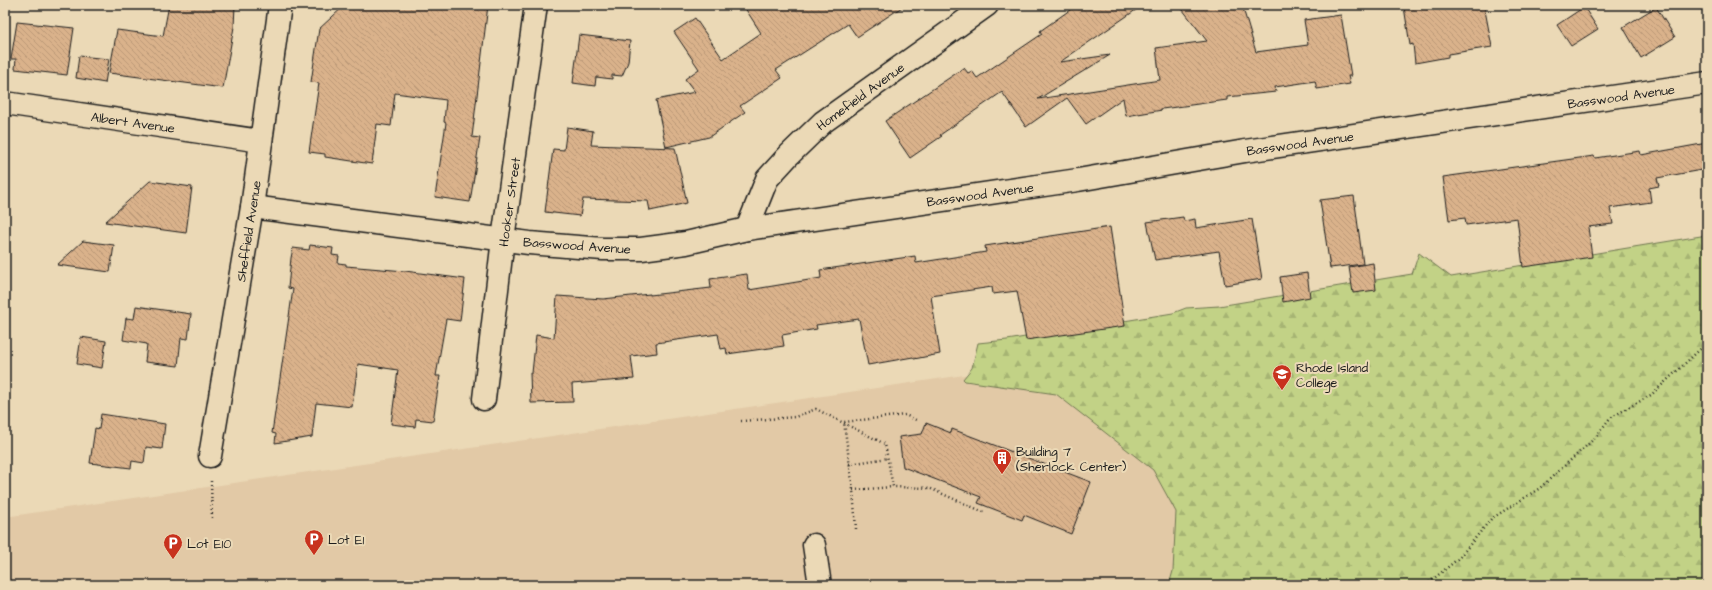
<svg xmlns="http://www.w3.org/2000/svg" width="1712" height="590" font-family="'Architects Daughter',sans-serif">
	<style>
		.built { fill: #e2c9a6 }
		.forest { fill: url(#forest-firs); stroke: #6f7751 }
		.building { fill: url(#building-back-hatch); stroke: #1c1c1c }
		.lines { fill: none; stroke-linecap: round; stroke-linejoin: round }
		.minor-casing { stroke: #1c1c1c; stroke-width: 25 }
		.path { stroke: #1c1c1c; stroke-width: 2.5; stroke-dasharray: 1 3; stroke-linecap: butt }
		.minor { stroke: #ebd9b6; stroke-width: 22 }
		.labels { text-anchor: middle; stroke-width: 4; stroke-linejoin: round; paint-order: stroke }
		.street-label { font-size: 13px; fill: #1c1c1c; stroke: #ebd9b6 }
		.poi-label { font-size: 13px; fill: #1c1c1c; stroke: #ebd9b6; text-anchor: start }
	</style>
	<defs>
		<pattern id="forest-firs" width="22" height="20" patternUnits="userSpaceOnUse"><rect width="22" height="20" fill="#c2d286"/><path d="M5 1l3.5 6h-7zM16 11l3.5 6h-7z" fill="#a6b473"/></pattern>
		<pattern id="building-back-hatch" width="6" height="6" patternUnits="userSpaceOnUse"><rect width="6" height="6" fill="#dab28b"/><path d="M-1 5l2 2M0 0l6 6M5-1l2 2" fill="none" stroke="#ba9877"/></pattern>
	</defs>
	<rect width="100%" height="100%" fill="#ebd9b6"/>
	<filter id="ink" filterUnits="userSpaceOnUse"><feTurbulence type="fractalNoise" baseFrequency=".025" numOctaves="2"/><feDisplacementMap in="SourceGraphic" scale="8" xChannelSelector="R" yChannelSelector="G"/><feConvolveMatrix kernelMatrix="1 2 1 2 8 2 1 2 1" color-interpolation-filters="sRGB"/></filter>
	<g filter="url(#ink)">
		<!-- built -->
		<path class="built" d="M1707,265V585H5V517Z"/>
		<!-- forest -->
		<path class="forest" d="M1707,235V585H1169L1173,571L1176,512L1153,470L1056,394L965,381L963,379L972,368L978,343L1007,340L1173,313L1186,308L1219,306L1412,274L1419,253L1451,277Z"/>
		<!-- building -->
		<g class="building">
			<path d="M169,5H235L234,27L223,88L109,73L117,30L163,36Z"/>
			<path d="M345,5H488L472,137L480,138L470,202L435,197L446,123L444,122L446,100L395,93L391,126L377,124L372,164L325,157V154L309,152L319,83L311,82L319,29Z"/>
			<path d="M743,5H905L857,37L848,24L776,70L782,78L740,106L745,112L709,137L666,147L656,100L695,92L685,79L699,69L674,32L695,18L723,59L761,33Z"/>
			<path d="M1077,5H1143L1060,62L1110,55L1038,99L1160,80L1156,48L1207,41L1179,5H1242L1256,52L1308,45L1304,20L1341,15L1351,76H1348L1350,84L1317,89L1315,81L1275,87L1276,92L1227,97V100L1162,109V110L1126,116L1123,98L1086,124L1067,98L1026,127L1002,92L940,135L942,136L910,158L885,121L964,68L968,73L972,71L977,78L1042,34L1040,31Z"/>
			<path d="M1418,5H1484L1492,47L1448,54V57L1415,63L1413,44L1410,45L1404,7Z"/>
			<path d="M1584,7L1598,29L1571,46L1557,25Z"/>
			<path d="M1656,7L1675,37L1641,58L1623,27Z"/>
			<path d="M17,22L74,28L67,75L15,69L16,59H11Z"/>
			<path d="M579,35L630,41L628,62L622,76L612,75V79L596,77L595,86L573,83Z"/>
			<path d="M79,56L109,59L105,83L76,78Z"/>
			<path d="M567,127L593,131L591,145L675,148L687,203L650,211L648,201L583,199L580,216L545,212L553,149L564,150Z"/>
			<path d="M1707,143V169L1657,178L1659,186L1649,188L1651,202L1610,208L1613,224L1588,227L1592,257L1523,267L1517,218L1466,225L1465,218L1449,220L1443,177L1594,156L1595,158L1640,151L1641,155Z"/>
			<path d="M150,181L192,187L186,233L105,222Z"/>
			<path d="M1354,196L1363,264L1330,268L1320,200Z"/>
			<path d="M1183,217L1184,221L1195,219L1196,228L1252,219L1262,279L1225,285L1219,251L1155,260L1147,222Z"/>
			<path d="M1110,227L1125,326L1026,340L1017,291L993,294L992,287L931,296L940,354L914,359L913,357L868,365L859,319L816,325L817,329L782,335L784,346L727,354L726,348L721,349L718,334L656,343L657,353L631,356L634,379L572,384L573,402L531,403L530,373H532L536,335L554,338L557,296L603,299L650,294V295L711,288L710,279L747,274L749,290L821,278L820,270L915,256L916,263L986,252L985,246Z"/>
			<path d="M83,241L114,245L110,272L57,265Z"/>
			<path d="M310,245L333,248L332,255L339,256L338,263L346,264V266L405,271L465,279L460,321L446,319L436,376H440L433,421L416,419L415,427L391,424L398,370L358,364L352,407L316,403L312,437L275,443L276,434L272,433L293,289L288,288L291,258L293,248L309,250Z"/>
			<path d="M1373,263L1376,290L1353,293L1349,267Z"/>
			<path d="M1307,273L1310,297L1283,302L1280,277Z"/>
			<path d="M136,306L191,314L188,339L181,338L178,366L145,362L147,344L123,340L126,318L134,319Z"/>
			<path d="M81,337L106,341L102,368L77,364Z"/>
			<path d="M101,414L165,424L162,449L146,447L144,463L132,461L131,468L90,463L95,428L99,429Z"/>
			<path d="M926,423L951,433L952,429L1091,482L1071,534L1024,515L1022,520L978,503L981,497L903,467L899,437L922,434Z"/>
		</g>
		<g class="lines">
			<!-- minor casing -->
			<g class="minor-casing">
				<g id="minor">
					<path d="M5,103L261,141"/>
					<path d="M252,207L529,243L603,249H641L686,243L747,229L1078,180L1245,151L1707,83"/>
					<path d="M747,229L767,179L789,155L823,122L987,5"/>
					<path d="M484,399L503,239L536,5"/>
					<path d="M210,456L252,207L280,5"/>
					<path d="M814,545L820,585"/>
				</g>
			</g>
			<!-- path -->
			<g class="path">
				<path d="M741,421L795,417L816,409L885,444L893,487L929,488L986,513"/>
				<path d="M849,464L888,458"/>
				<path d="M211,481L212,519"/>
				<path d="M853,490L893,487"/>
				<path d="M856,529L853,490L844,422L905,415L918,421"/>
				<path d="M1426,585L1459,558L1491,519L1540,488L1595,438L1610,418L1651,395L1707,343"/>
			</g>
			<!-- minor -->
			<use href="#minor" class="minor"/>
		</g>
	</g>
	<!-- icons -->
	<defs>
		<g id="university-pin" transform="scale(1)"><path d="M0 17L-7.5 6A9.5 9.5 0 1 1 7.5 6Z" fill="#c8321e" stroke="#ebd9b6"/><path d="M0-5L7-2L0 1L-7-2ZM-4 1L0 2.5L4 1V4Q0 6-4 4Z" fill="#fff"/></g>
		<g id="building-pin" transform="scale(1)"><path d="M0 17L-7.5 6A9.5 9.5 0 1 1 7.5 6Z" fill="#c8321e" stroke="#ebd9b6"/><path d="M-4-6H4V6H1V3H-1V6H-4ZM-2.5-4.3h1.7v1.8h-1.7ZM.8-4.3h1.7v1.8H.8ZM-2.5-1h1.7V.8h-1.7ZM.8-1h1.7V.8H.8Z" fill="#fff"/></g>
		<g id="parking-pin" transform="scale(1)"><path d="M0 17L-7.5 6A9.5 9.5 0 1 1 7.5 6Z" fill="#c8321e" stroke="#ebd9b6"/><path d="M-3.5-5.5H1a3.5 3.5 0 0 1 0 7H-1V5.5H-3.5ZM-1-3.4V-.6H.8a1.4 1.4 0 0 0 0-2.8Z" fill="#fff"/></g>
	</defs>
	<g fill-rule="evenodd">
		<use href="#university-pin" x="1282" y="374"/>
		<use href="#building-pin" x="1002" y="458"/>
		<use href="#parking-pin" x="314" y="539"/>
		<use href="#parking-pin" x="173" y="543"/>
	</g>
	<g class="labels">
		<!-- street labels -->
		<g class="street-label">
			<text transform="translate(860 96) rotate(-36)" y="5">Homefield Avenue</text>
			<text transform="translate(1621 96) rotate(-8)" y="5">Basswood Avenue</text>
			<text transform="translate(133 122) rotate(8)" y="5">Albert Avenue</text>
			<text transform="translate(1300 143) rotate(-8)" y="5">Basswood Avenue</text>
			<text transform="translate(980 194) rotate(-8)" y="5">Basswood Avenue</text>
			<text transform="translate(509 202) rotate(-82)" y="5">Hooker Street</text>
			<text transform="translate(248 231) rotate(-81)" y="5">Sheffield Avenue</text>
			<text transform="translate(577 245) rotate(4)" y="5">Basswood Avenue</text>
		</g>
		<!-- poi labels -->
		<g class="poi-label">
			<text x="1296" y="372">Rhode Island<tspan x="1296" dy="15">College</tspan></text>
			<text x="1016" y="456">Building 7<tspan x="1016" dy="15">(Sherlock Center)</tspan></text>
			<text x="328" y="544">Lot E1</text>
			<text x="187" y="548">Lot E10</text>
		</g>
	</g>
	<!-- margin -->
	<rect width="1712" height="590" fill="none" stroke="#ebd9b6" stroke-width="20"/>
	<rect x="10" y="10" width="1692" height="570" fill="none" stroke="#1c1c1c" stroke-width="1.5" filter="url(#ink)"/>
</svg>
